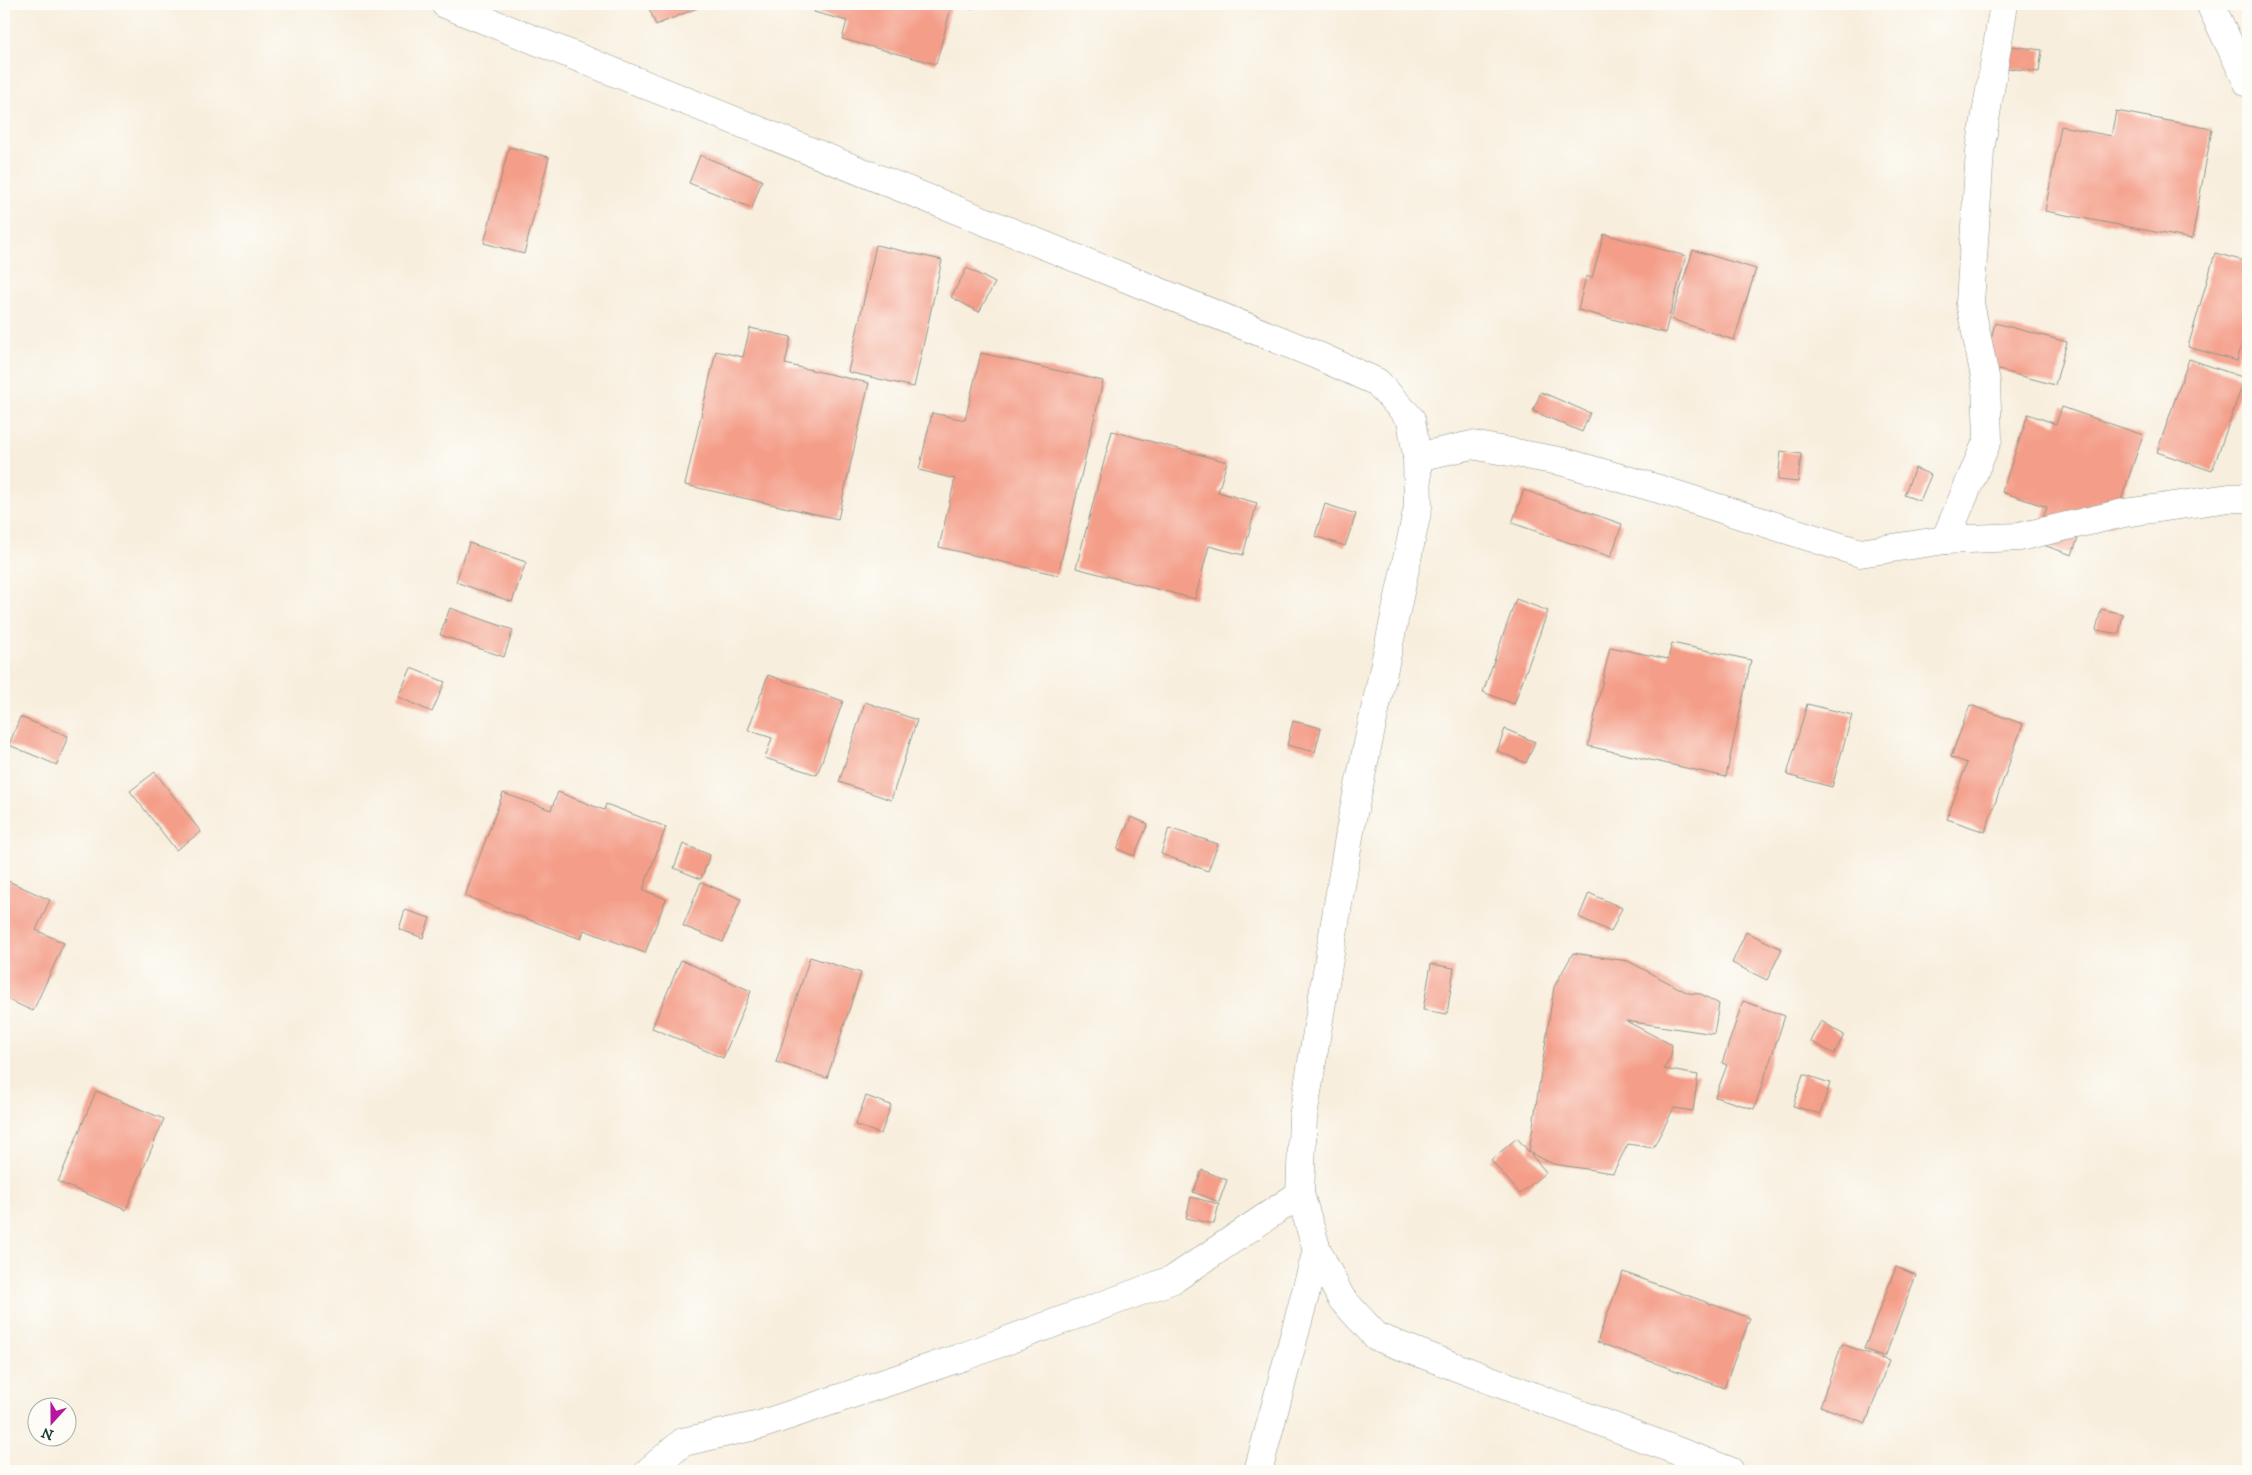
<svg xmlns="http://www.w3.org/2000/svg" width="2252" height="1475" font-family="'IM FELL DW Pica',serif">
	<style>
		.building { fill: #f49d88 }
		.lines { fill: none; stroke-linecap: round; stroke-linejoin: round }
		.minor-casing { stroke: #8c9688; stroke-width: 29 }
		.minor { stroke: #fff; stroke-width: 28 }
	</style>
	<rect width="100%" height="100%" fill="#fdfcf7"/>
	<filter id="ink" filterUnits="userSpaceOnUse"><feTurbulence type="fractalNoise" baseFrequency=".02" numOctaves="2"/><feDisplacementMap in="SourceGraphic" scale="10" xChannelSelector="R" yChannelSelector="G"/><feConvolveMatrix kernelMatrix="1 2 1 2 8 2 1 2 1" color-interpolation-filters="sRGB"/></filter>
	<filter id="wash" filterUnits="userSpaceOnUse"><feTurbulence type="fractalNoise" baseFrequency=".0096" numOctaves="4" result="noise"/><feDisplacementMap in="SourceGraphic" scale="20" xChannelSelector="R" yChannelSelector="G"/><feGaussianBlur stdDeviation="1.12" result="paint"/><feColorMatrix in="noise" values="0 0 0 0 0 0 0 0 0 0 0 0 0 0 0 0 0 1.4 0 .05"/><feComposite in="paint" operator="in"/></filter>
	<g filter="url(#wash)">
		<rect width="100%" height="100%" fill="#f8eedd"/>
		<g id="blocks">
			<!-- building -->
			<g class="building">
				<path d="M647,4H707L656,25Z"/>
				<path d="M816,4H952L936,64L842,39L847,21L814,12Z"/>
				<path d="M953,4H973L972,9Z"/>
				<path d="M1988,43L2042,50L2039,72L1985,65Z"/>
				<path d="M2116,111L2212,129L2192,239L2045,211L2061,126L2111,136Z"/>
				<path d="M509,147L549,157L524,254L484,243Z"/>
				<path d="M700,155L762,180L752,208L689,183Z"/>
				<path d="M1604,234L1686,256L1665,333L1578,310L1586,276L1592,278Z"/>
				<path d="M876,245L942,260L914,387L848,372Z"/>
				<path d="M1693,250L1756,269L1734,340L1671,319Z"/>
				<path d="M2215,253L2248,262V323L2237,361L2188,347Z"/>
				<path d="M967,268L995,283L979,312L951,297Z"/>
				<path d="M1995,323L2067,342L2055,385L1984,366Z"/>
				<path d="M750,328L791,337L785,364L869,383L838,519L685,485L716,351L743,357Z"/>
				<path d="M981,353L1103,381L1058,575L939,547L955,479L919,470L932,413L965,420Z"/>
				<path d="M2189,359L2245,378L2212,471L2157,452Z"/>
				<path d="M1541,392L1590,413L1582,432L1533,411Z"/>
				<path d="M2062,407L2143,435L2112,527L2085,518L2072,555L2035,542L2047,507L2002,492L2028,414L2056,424Z"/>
				<path d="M1112,431L1227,462L1218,492L1257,503L1243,555L1209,546L1195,599L1076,568Z"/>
				<path d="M1781,451L1801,454L1798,482L1778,480Z"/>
				<path d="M1915,468L1931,475L1920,501L1904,495Z"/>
				<path d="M1524,490L1622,524L1611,557L1512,523Z"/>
				<path d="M1325,504L1356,514L1345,546L1315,536Z"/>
				<path d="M469,543L526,562L512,602L456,582Z"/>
				<path d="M1516,599L1548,611L1514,704L1483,692Z"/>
				<path d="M450,608L513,630L504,657L440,635Z"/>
				<path d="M2101,609L2123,614L2119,634L2096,630Z"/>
				<path d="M1672,643L1751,660L1726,777L1588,746L1610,647L1668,659Z"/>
				<path d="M411,668L445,682L432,712L398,697Z"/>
				<path d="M768,675L843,701L817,775L765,758L772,738L748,730Z"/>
				<path d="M865,702L917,720L891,800L839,782Z"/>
				<path d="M1807,704L1852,715L1832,787L1787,775Z"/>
				<path d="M1970,705L2023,724L1985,832L1947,819L1967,763L1951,757Z"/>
				<path d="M20,717L68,736L57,765L9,745Z"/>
				<path d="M1293,721L1321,728L1315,752L1287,745Z"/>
				<path d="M1505,729L1535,742L1526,763L1497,751Z"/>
				<path d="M155,772L201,832L176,850L130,791Z"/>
				<path d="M558,792L604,810L606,804L666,827L643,890L666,899L645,953L584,930L581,939L465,896L503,793L551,810Z"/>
				<path d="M1131,817L1148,824L1134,856L1117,849Z"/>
				<path d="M1169,828L1218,844L1208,871L1161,854Z"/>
				<path d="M683,844L710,855L701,879L674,868Z"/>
				<path d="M4,879L50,900L36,930L64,943L33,1011L4,998Z"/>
				<path d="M701,882L741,899L723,942L683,926Z"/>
				<path d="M1589,893L1622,908L1611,932L1579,917Z"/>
				<path d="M405,910L430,918L423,938L399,929Z"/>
				<path d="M1746,932L1782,949L1767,980L1732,963Z"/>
				<path d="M1573,953L1628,961L1688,993L1701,994L1719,1004L1714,1034L1626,1021L1672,1045L1671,1057L1664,1069L1698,1075L1693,1111L1674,1108L1653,1148L1628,1144L1613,1173L1553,1164L1529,1152L1554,987Z"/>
				<path d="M810,957L861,973L827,1078L776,1062Z"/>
				<path d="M681,960L751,991L723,1058L652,1028Z"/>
				<path d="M1431,964L1454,968L1447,1014L1423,1010Z"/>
				<path d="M1743,1001L1785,1016L1754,1109L1715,1097L1727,1065L1722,1063Z"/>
				<path d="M1821,1021L1844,1035L1834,1054L1810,1041Z"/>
				<path d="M1803,1074L1830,1083L1820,1114L1793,1106Z"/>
				<path d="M96,1091L164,1119L126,1210L58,1182Z"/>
				<path d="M866,1096L891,1105L881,1134L855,1125Z"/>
				<path d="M1517,1138L1546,1172L1520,1194L1491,1160Z"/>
				<path d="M1202,1170L1227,1180L1219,1202L1193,1192Z"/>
				<path d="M1191,1197L1219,1204L1214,1224L1186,1218Z"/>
				<path d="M1896,1267L1916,1275L1885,1357L1864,1349Z"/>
				<path d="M1623,1272L1750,1318L1724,1388L1597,1342Z"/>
				<path d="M1842,1344L1889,1361L1866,1423L1820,1406Z"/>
			</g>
		</g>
	</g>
	<g filter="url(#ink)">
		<use href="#blocks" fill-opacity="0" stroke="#8c9688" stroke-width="1"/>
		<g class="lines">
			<!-- minor casing -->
			<g class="minor-casing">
				<g id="minor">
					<path d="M445,4L1314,354L1377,382L1411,419L1417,457L1418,507L1352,819L1303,1117L1300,1194L1317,1250L1341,1298L1377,1337L1730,1471"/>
					<path d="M2210,4L2248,83"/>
					<path d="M1417,457L1472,445L1564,462L1659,489L1860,553L1945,540L2019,537L2124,513L2229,498H2248"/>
					<path d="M1945,540L1988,439L1986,382L1970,303L1980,151L2004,4"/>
					<path d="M649,1471L683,1442L760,1425L965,1356L1174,1279L1300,1194"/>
					<path d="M1258,1471L1317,1250"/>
				</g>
			</g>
			<!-- minor -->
			<use href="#minor" class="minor"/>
		</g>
	</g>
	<!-- margin -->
	<rect width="2252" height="1475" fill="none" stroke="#fdfcf7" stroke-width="20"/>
	<!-- north arrow -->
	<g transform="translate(52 1422) rotate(201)"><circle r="24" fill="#fdfcf7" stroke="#a4b0a9"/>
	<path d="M0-4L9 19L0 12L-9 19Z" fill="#b5179e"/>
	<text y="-8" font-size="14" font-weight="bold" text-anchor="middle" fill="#1f3d34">N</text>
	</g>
</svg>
